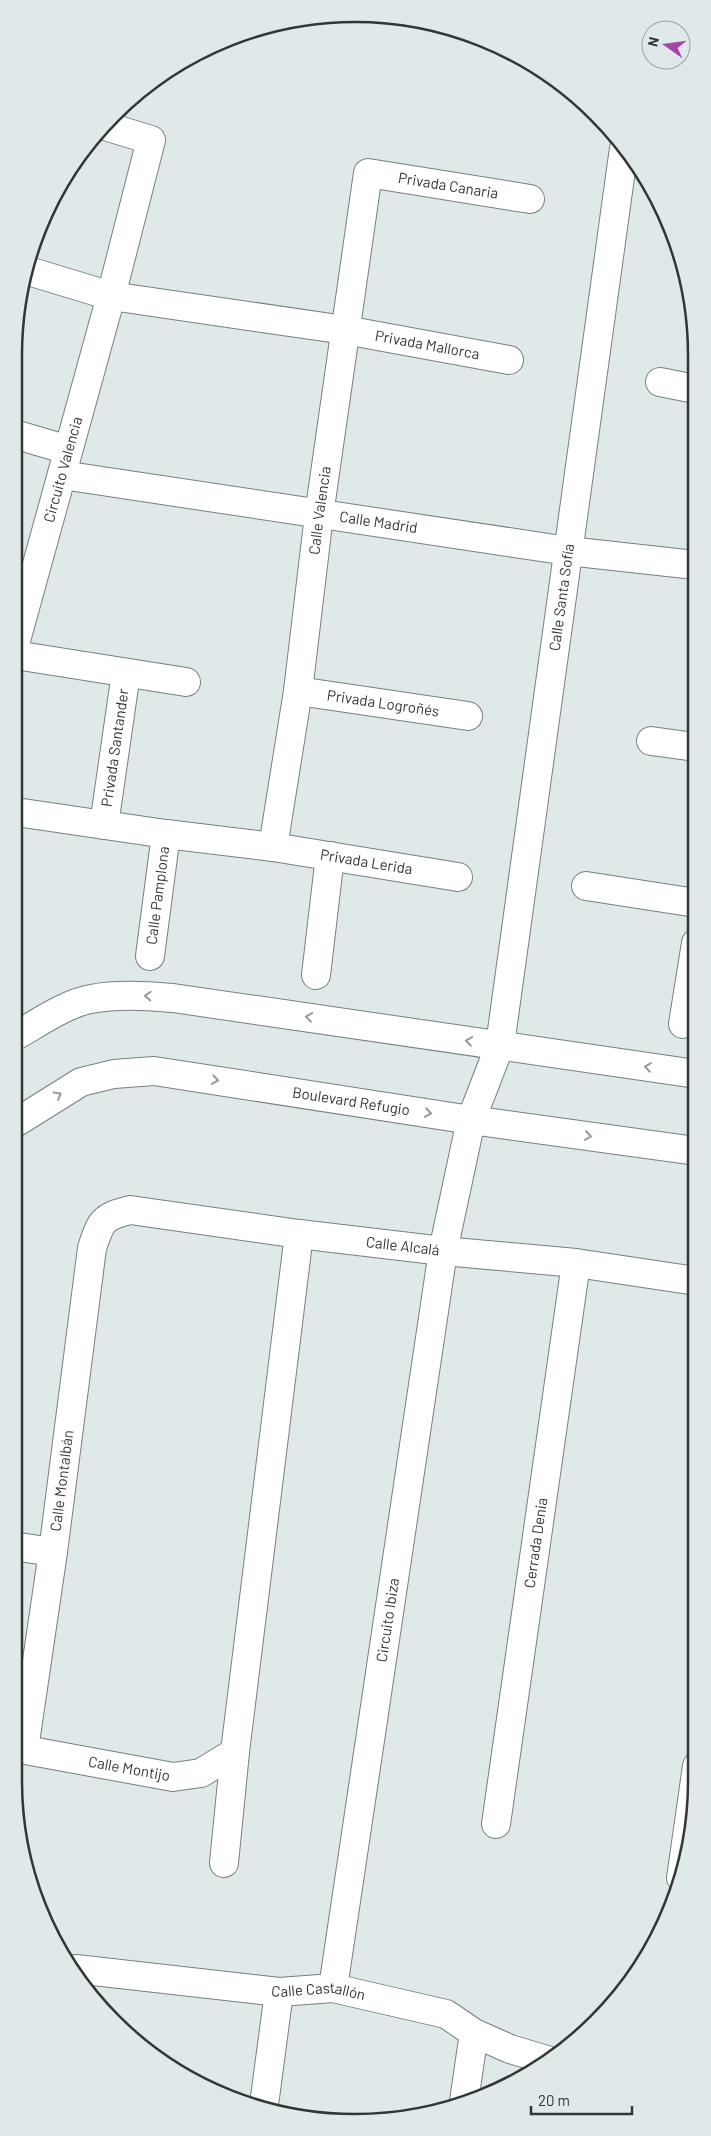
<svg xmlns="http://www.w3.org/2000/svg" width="711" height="2136" font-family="Barlow,sans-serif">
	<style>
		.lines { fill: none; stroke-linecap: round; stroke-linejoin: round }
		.street-casing { stroke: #787f80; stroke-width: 30 }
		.secondary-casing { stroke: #787f80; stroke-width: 30 }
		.street { stroke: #fff; stroke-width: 28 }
		.secondary { stroke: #fff; stroke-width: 28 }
		.oneway { stroke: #999a9b }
		.labels { text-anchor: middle; stroke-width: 5; stroke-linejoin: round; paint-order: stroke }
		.street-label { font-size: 15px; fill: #333637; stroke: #e0e9ea }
		.rim { fill: none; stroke: #333637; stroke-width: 2.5 }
	</style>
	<rect width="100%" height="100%" fill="#e0e9ea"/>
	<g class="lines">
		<!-- street casing -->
		<g class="street-casing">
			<g id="street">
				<path id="s1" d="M25,270L111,296L345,330L509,360"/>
				<path d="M660,382L695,389"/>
				<path d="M14,434L68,450"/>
				<path id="s2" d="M62,475L568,551L695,565"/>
				<path id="s3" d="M15,644L111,296L151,140L105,126"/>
				<path d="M15,655L186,682"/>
				<path id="s4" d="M298,691L468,716"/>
				<path d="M651,741L695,747"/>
				<path id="s5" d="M16,812L166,834L273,847L458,877"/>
				<path id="s6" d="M104,825L126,673"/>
				<path id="s7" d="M273,847L298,691L319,515L368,173L530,199"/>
				<path d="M586,886L696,903"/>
				<path id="s8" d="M150,956L166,834"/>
				<path d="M316,975L330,856"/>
				<path d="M683,1024L696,943"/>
				<path d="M19,1547L53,1552"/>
				<path id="s9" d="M20,1749L173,1777L201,1773L235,1752"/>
				<path id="s10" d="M24,1749L53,1552L92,1248C101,1221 102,1217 130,1210L299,1234L443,1251L576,1263L696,1281"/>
				<path id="s11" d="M496,1824L576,1263"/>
				<path d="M224,1863L235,1752L299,1234"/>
				<path d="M681,1878L697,1766"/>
				<path id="s12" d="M76,1969L279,1992L333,1988L446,2014L474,2033L510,2049L550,2061"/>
				<path id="s13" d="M333,1988L443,1251L471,1120L500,1045"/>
				<path d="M464,2101L474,2033"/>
				<path d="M264,2105L279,1992"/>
			</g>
		</g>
		<!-- secondary casing -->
		<g class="secondary-casing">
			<g id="secondary">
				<path d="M17,1035C38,1023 67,1003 91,999C118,994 145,996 173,998L696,1074"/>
				<path id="s14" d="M500,1045L624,148"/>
				<path id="s15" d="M17,1122L81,1082L114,1074L154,1071L471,1120L696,1151"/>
			</g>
		</g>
		<!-- street -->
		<use href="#street" class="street"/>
		<!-- secondary -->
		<use href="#secondary" class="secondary"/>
	</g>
	<!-- one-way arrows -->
	<defs><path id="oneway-chevron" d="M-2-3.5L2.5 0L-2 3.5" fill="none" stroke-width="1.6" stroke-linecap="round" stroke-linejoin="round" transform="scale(1.25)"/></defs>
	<g class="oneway">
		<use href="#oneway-chevron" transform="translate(148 996) rotate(-177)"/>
		<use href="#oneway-chevron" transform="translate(309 1017) rotate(-172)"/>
		<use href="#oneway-chevron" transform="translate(469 1041) rotate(-172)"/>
		<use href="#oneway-chevron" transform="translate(648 1067) rotate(-172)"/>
		<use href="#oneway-chevron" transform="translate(215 1080) rotate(9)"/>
		<use href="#oneway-chevron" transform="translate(58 1095) rotate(-31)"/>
		<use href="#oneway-chevron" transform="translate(428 1113) rotate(9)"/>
		<use href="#oneway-chevron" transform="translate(588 1136) rotate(8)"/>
	</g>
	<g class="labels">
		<!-- street labels -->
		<g class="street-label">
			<text dy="5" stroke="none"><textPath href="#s7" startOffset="762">Privada Canaria</textPath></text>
			<text dy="5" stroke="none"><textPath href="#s1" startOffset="410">Privada Mallorca</textPath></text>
			<text dy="5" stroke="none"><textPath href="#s3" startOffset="181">Circuito Valencia</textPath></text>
			<text dy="5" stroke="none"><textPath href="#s7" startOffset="340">Calle Valencia</textPath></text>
			<text dy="5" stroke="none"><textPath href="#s2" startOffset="320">Calle Madrid</textPath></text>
			<text dy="5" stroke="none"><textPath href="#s14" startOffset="452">Calle Santa Sofía</textPath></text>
			<text dy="5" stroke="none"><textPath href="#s4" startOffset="86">Privada Logroñés</textPath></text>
			<text dy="5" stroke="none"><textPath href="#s6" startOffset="78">Privada Santander</textPath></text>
			<text dy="5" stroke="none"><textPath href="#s5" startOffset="354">Privada Lerida</textPath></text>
			<text dy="5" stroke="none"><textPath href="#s8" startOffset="61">Calle Pamplona</textPath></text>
			<text dy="5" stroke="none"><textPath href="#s15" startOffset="349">Boulevard Refugio</textPath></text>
			<text dy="5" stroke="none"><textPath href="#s10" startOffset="839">Calle Alcalá</textPath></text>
			<text dy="5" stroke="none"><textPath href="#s10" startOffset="271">Calle Montalbán</textPath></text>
			<text dy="5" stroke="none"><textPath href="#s11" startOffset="284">Cerrada Denia</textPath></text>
			<text dy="5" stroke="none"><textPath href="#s13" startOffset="372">Circuito Ibiza</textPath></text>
			<text dy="5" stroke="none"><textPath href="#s9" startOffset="111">Calle Montijo</textPath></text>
			<text dy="5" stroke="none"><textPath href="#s12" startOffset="244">Calle Castallón</textPath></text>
		</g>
	</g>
	<!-- crop -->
	<path d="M0 0H711V2136H0ZM355 22H355A333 333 0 0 1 688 355V1781A333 333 0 0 1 355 2114H355A333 333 0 0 1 22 1781V355A333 333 0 0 1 355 22Z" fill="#e0e9ea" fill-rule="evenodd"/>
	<path class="rim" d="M355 22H355A333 333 0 0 1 688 355V1781A333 333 0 0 1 355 2114H355A333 333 0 0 1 22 1781V355A333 333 0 0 1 355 22Z"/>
	<!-- north arrow -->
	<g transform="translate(666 45) rotate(284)"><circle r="24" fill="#e0e9ea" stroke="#9ba1a2"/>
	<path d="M0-4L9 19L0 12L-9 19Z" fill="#a943a7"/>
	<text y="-8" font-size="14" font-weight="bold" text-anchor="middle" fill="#333637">N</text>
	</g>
	<!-- scale -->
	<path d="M531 2106v8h101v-8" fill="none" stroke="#333637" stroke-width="2.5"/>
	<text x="538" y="2106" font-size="15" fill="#333637" stroke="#e0e9ea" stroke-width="4" paint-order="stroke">20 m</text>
</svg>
